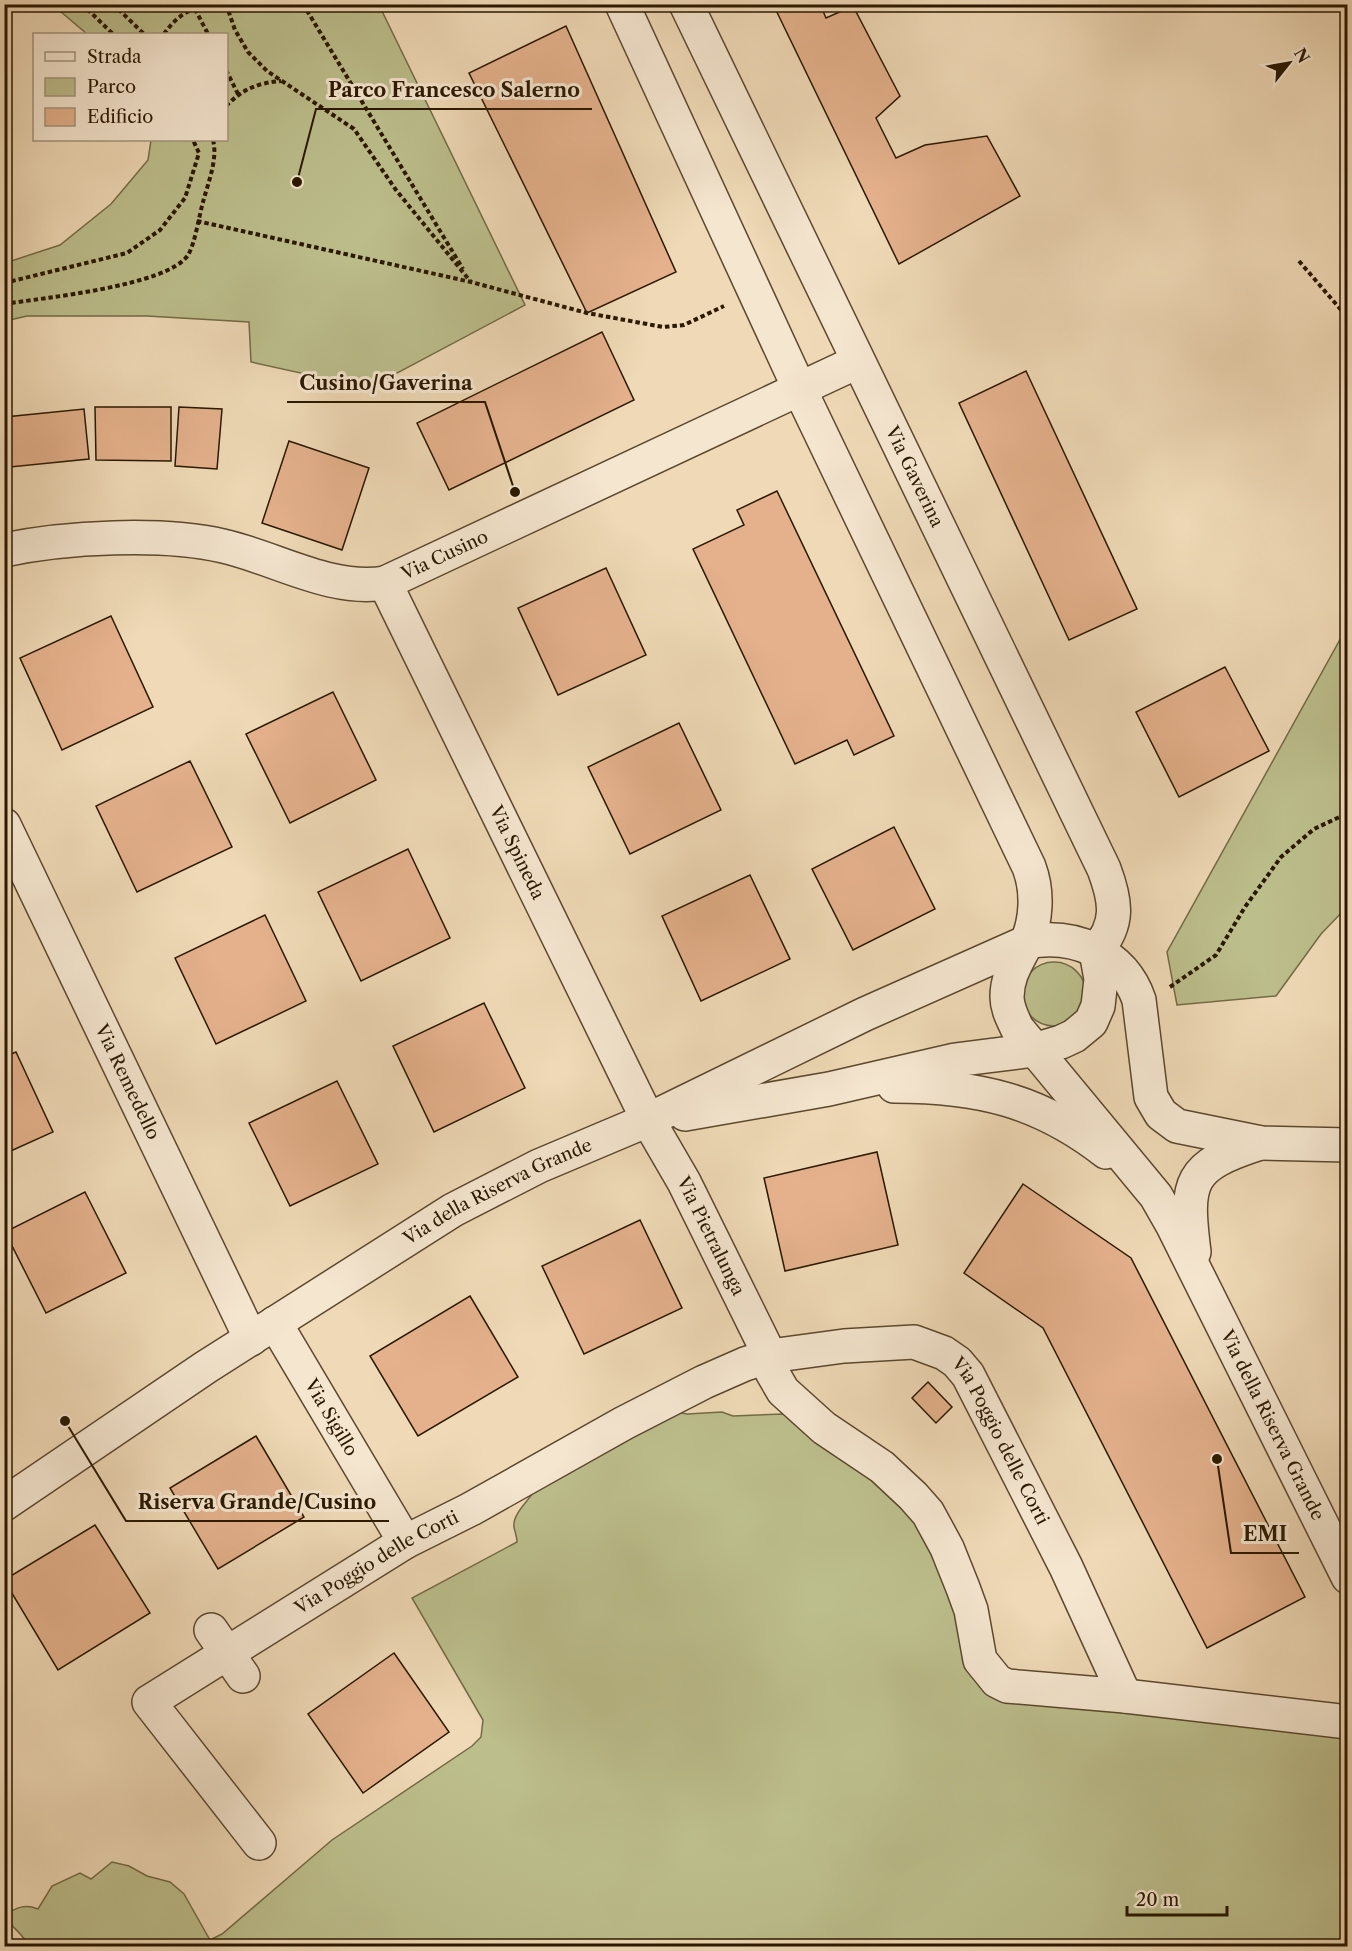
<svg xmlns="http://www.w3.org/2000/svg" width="1352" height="1951" font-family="'Libre Caslon Text',serif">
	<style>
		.green { fill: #bcbe8c; stroke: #736b46; stroke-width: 1.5 }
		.building { fill: #e4b18c; stroke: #2a1800; stroke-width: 1.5 }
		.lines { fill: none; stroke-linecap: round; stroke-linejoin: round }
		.minor-casing { stroke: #5b482e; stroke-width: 36 }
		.path { stroke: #2a1800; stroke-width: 4; stroke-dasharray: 4.5 3; stroke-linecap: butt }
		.minor { stroke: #f5e6d0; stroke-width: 33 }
		.labels { text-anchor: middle; stroke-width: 6; stroke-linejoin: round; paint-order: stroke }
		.street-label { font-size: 18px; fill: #2a1800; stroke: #f5e6d0 }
		.leader { fill: none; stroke: #2a1800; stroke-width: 2 }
		.callout-dot { fill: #2a1800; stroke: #f5e6d0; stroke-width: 2 }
		.callout-label { font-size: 20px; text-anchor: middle; font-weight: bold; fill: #2a1800; stroke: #f5e6d0; stroke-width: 6; stroke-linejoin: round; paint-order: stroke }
	</style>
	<rect width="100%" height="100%" fill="#efd9b6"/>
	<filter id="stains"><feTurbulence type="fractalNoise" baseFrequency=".00333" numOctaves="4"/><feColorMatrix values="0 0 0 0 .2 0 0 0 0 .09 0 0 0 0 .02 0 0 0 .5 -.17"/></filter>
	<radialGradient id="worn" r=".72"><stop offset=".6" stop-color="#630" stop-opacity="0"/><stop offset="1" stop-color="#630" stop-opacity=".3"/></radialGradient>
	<!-- green -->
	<g class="green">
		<path d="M53,5H379L525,305L369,388L251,362L249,322L147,316H27L5,321V263L60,245L111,204L148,160L151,140H226V34H87Z"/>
		<path d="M1347,627V907L1321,934L1276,996L1177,1005L1167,952Z"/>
		<circle cx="1054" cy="994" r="32"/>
		<path d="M671,1411L687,1414L722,1412L733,1416L784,1414L916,1489L985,1674L1347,1734V1946H28C24,1933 10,1928 5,1915C17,1907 25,1904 38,1909L52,1886L80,1873L91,1879L112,1862L129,1866L147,1876L170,1882L184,1894L210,1940L222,1934L332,1840L472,1746L481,1737L483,1720L412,1598L517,1542C517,1537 515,1532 514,1527C512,1512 533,1498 538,1484Z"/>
	</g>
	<!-- building -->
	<g class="building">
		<path d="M773,4H820L826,18L853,6L900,96L876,118L896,158L925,145L987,136L1020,196L899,264Z"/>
		<path d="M566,26L676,272L587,313L469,73Z"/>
		<path d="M602,332L634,400L449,490L417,423Z"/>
		<path d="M1026,371L1137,609L1069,640L959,403Z"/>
		<path d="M95,407H171V461L96,460Z"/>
		<path d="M179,407L222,409L217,469L175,466Z"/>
		<path d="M84,409L89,459L10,467L5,417Z"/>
		<path d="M289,441L369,468L342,550L262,523Z"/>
		<path d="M777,491L894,736L854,755L847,740L795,764L693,549L744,525L737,510Z"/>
		<path d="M606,568L646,655L558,695L518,608Z"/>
		<path d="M111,616L153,707L62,750L20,658Z"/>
		<path d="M1225,667L1269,751L1179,797L1136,712Z"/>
		<path d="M333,692L376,780L290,823L246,734Z"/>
		<path d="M679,723L721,810L630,854L588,767Z"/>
		<path d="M190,761L232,847L137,892L96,806Z"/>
		<path d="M894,827L935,909L853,950L812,869Z"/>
		<path d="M408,849L450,938L361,981L318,892Z"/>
		<path d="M750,875L790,959L701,1001L662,916Z"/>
		<path d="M265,915L306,1001L216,1044L175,958Z"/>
		<path d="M484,1003L525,1088L434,1132L393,1046Z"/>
		<path d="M16,1052L53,1132L4,1154V1057Z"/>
		<path d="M337,1081L378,1164L290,1206L249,1123Z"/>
		<path d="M877,1152L898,1245L785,1271L764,1178Z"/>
		<path d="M1023,1184L1131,1258L1305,1597L1207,1648L1043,1328L964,1273Z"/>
		<path d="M85,1192L126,1273L46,1313L5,1232Z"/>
		<path d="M640,1220L682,1308L584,1354L542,1266Z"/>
		<path d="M470,1296L518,1377L418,1436L370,1356Z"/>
		<path d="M928,1382L952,1407L936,1423L912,1398Z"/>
		<path d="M256,1436L304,1517L218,1569L170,1488Z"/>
		<path d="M95,1525L150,1613L58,1670L4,1580Z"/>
		<path d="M394,1653L449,1732L363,1793L308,1714Z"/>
	</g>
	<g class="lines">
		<!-- minor casing -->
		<g class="minor-casing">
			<g id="minor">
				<path id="s1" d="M622,4L800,390L1029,867C1038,891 1037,920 1026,944C1017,962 1007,976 1007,997C1007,1008 1012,1017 1017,1028L1156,1196L1172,1224L1348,1577"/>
				<path id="s2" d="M686,4L1104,869C1116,901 1120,924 1096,951"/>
				<path id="s3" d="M4,550C66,537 162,532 223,546C276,558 331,592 385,583L857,362"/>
				<path id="s4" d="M385,583L648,1120L684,1182L770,1356L772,1372L783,1391L824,1428L882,1467L913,1496L928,1513L947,1548L963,1588L971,1610L980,1660L997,1681L1007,1686L1125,1696L1348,1722"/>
				<path id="s5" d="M4,825L251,1339"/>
				<path d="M894,1086C978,1086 1039,1100 1106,1152"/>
				<path d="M685,1114L829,1089L955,1060L1034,1050L1061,1042L1074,1036L1091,1022L1098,1006L1101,979L1096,951"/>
				<path d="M1194,1252C1185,1181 1188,1166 1260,1143"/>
				<path id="s6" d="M275,1323L405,1542"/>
				<path id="s7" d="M4,1504L206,1367L453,1210L539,1166L648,1120L865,1014L1027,942C1074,933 1123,953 1139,1000L1151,1097L1161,1114L1177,1126L1261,1143L1348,1145"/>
				<path d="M211,1630L243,1676"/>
				<path id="s8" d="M259,1843L149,1702L405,1542L471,1509L624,1423L704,1382L745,1364L770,1356L844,1346L914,1342L944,1353L957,1362L968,1375L1066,1567L1125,1696"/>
			</g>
		</g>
		<!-- path -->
		<g class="path">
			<path d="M82,4L113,34"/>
			<path d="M113,4L144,34"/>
			<path d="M226,4L235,30L248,52L267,71L354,129L396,190L471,282"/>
			<path d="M303,4L463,269"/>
			<path d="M195,9L208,34"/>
			<path d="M164,34C179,12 201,0 226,10"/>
			<path d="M226,70L238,94"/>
			<path d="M226,106C243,89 257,83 281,81"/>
			<path d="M197,221L471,282L587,313L663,327L684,325L724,306"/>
			<path d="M1299,261L1348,318"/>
			<path d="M4,283L127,253L160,230L185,198L199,153L193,140"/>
			<path d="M4,304C42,298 168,286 188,255C195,244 199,216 203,202C208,183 218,159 213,140"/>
			<path d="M1170,987L1216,955L1245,907L1281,857L1314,829L1348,813"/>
		</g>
		<!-- minor -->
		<use href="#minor" class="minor"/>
	</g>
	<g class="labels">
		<!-- street labels -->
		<g class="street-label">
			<text dy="6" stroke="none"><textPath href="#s2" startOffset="525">Via Gaverina</textPath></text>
			<text dy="6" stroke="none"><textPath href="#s3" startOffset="454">Via Cusino</textPath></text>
			<text dy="6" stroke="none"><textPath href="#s4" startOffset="300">Via Spineda</textPath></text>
			<text dy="6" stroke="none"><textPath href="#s5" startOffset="285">Via Remedello</textPath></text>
			<text dy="6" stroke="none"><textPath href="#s7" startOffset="585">Via della Riserva Grande</textPath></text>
			<text dy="6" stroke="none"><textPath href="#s4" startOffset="730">Via Pietralunga</textPath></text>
			<text dy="6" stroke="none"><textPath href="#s6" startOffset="110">Via Sigillo</textPath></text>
			<text dy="6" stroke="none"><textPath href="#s1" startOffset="1598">Via della Riserva Grande</textPath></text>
			<text dy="6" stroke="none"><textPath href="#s8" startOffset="1174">Via Poggio delle Corti</textPath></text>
			<text dy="6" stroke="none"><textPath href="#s8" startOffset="446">Via Poggio delle Corti</textPath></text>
		</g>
	</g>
	<!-- callouts -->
	<path class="leader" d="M297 182L316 109H592M515 492L485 402H287M65 1421L126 1521H389M1217 1459L1231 1553H1299"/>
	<g class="callout-dot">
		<circle cx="297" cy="182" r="6"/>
		<circle cx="515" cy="492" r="6"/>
		<circle cx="65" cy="1421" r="6"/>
		<circle cx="1217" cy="1459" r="6"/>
	</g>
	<g class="callout-label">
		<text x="454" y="97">Parco Francesco Salerno</text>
		<text x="386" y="390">Cusino/Gaverina</text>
		<text x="257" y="1509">Riserva Grande/Cusino</text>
		<text x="1265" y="1541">EMI</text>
	</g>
	<!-- margin -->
	<rect width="1352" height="1951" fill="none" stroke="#efd9b6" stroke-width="24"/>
	<rect x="6" y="6" width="1340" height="1939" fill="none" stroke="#2a1800" stroke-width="3"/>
	<rect x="12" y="12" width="1328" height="1927" fill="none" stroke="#2a1800" stroke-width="1.5"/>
	<!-- legend -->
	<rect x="33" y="33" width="195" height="108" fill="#f5e6d0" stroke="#a4947d" stroke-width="1.5"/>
	<rect x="45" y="52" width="30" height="9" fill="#f5e6d0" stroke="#a4947d" stroke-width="1.5"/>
	<text x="87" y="63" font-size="18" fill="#2a1800">Strada</text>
	<rect x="45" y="78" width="30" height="18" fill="#bcbe8c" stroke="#a4947d" stroke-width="1.5"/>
	<text x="87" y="93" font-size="18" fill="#2a1800">Parco</text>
	<rect x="45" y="108" width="30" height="18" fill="#e4b18c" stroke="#a4947d" stroke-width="1.5"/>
	<text x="87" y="123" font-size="18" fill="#2a1800">Edificio</text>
	<!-- north arrow -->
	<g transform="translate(1289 63) rotate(59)" stroke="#f5e6d0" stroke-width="4.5" paint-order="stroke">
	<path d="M0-4.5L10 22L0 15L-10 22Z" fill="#2a1800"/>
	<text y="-9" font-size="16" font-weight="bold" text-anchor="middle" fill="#2a1800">N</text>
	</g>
	<!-- scale -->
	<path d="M1127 1906v9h100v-9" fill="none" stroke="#2a1800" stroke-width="3"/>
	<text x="1136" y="1906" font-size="18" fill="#2a1800" stroke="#f5e6d0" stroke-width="4.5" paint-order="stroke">20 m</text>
	<rect width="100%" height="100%" filter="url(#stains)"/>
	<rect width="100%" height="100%" fill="url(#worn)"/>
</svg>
